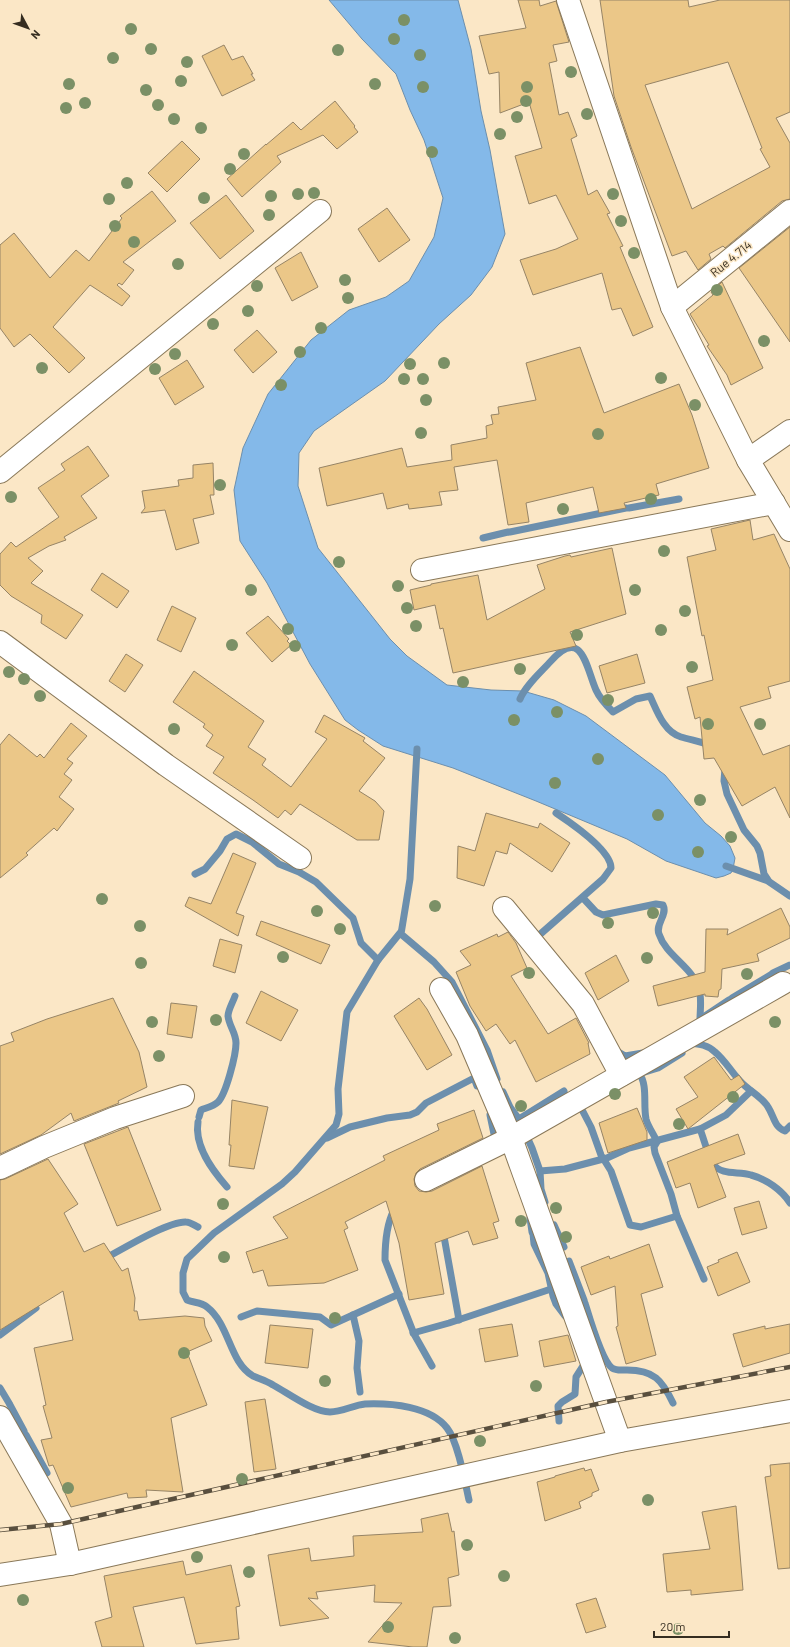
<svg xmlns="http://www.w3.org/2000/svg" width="790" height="1647" font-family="Barlow,sans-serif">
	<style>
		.water { fill: #84b9e9; stroke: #6c8fad }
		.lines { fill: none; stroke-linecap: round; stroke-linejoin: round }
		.stream { stroke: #6c8fad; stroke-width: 7 }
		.building { fill: #ebc788; stroke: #968466; fill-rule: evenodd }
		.minor-casing { stroke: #897859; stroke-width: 24 }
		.minor { stroke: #fff; stroke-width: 22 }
		.rail-casing { stroke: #594f3e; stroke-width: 4.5 }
		.rail { stroke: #fbe7c6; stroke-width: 3; stroke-dasharray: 9; stroke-linecap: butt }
		.tree { fill: #7b9066 }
		.labels { text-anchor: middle; stroke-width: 3; stroke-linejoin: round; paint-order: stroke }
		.street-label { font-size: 12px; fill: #352d20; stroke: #fbe7c6 }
	</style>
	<rect width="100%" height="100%" fill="#fbe7c6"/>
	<!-- water -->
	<path class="water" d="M329,0H458L471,49L481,111L490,150L505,234L492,267L471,295L439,324L385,381L314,431L299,453L298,486L318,548L390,639L407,656L447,685L491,690L523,691L554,700L586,716L665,775L705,823L721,836L730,846L735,858L733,869L731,873L724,876L716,878L666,861L627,839L536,801L453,768L383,746L358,730L345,720L310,664L267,583L240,541L234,490L243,448L268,394L311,340L349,310L386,297L409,281L434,237L443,198L424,140L410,110L396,74L362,39Z"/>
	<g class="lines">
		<!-- stream -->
		<g class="stream">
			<path d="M629,508L679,499"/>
			<path d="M510,532L626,508"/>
			<path d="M483,538L508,532"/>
			<path d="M520,699C526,685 540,673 551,661C582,626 586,667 596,690C600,699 606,705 613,712L636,699L650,696C657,711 664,732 681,737C691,740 703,742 712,746"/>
			<path d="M417,749L410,879L401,934L434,962L452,982L487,1050L497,1079"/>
			<path d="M725,768L724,781L727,794L744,830L757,846L760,853L764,874L768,880"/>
			<path d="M726,866L768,881L790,896"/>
			<path d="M195,874L205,869L220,851L227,839L236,834L252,842L279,864L299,872L316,882L353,918L361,943L378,960"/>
			<path d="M583,898L596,912L603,915L656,904L663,905C668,915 655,924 659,934C666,956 692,966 699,989C702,998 700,1010 700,1020"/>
			<path d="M400,933L378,960L347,1012L338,1089L339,1114L336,1125L295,1172L282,1184L214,1233L187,1259L183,1273V1292L187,1300C194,1303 201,1302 207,1307C230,1325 229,1362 253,1376C260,1379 267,1381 273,1385C288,1393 313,1412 330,1412C342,1412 354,1405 365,1404C391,1403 430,1406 447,1428C458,1442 465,1482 469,1500"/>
			<path d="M540,941L537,937L603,879L611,868C611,850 571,823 556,813"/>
			<path d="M773,973L790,965"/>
			<path d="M732,998L772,974"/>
			<path d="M702,1018L729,1000"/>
			<path d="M690,1043C699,1044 708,1045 715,1052C726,1061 733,1075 743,1084C751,1092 762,1097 768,1107C774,1116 774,1127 785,1131L790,1126"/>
			<path d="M615,1050L625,1056L643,1053"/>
			<path d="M645,1072L658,1068L682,1053"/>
			<path d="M639,1073C648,1085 643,1104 646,1119C648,1127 654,1134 657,1142L654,1147L655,1153L671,1194L677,1216L704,1279"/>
			<path d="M503,1092L510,1107L519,1119L532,1148L540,1171L541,1189L545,1202"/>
			<path d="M579,1104L591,1127L601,1155L611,1171L630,1225L641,1227L677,1216"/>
			<path d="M490,1115L494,1134"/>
			<path d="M199,1117L201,1110C206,1108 214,1106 218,1102C226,1094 236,1055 236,1043C236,1033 229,1026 228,1016C228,1010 233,1002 235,996"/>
			<path d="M519,1119L564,1091"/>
			<path d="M198,1122C194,1146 212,1170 227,1187"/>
			<path d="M700,1129C704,1139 708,1156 713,1164C722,1176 738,1171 751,1175C766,1179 782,1190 790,1203"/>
			<path d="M327,1138L350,1127L387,1118L410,1115L417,1112L426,1103L474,1078L477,1086"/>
			<path d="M540,1171L565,1169L607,1158L629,1148L700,1129L726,1115L751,1091"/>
			<path d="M394,1210C386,1225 385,1244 385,1260L414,1334L432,1366"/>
			<path d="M530,1218L532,1232"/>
			<path d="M554,1225L564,1247"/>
			<path d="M443,1231L459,1320"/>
			<path d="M533,1234L534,1244L548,1273L553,1296L556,1304L565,1316"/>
			<path d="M104,1259C121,1250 168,1221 186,1222C190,1222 194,1225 198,1227"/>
			<path d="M569,1261L584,1300"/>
			<path d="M585,1303C589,1316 602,1361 612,1368C616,1371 622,1370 627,1370C654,1370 662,1380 673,1403"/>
			<path d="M353,1315L359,1341L357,1368L360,1392"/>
			<path d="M241,1317L257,1311L320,1317L331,1325L399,1294"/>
			<path d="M413,1333L449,1323L551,1289"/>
			<path d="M0,1335L36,1308"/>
			<path d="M0,1388L9,1403"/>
			<path d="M10,1405L24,1431"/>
			<path d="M559,1421L558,1406L562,1402L575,1394L576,1377L583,1366"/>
			<path d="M26,1435L47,1473"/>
		</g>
	</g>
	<!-- building -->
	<g class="building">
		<path d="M518,0H539L540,6L556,1L569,42L553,45L557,61L549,63L559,115L568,112L577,136L571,139L588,195L597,190L610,213L607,214L623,246L620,247L653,327L633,336L621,308L612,310L602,273L533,295L520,260L556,249L578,239L556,195L529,204L515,156L542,148L529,102L500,113L499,72L489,74L479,36L526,28Z"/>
		<path d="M600,0H688L689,7L720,0H790V112L776,118L790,143V199L782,201L725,248L723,246L709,254L711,259L698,270L686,251L672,256L631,147L614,96ZM728,62L762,148L760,149L770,167L692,209L645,85Z"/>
		<path d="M224,45L232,60L243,56L253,74H251L255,80L222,96L202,56Z"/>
		<path d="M335,101L355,126L354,127L358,132L337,149L323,135L277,156L281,162L242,197L227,179L266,144V145L293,122L301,130Z"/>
		<path d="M182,141L200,159L167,192L148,173Z"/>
		<path d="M152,191L176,221L123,262L134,270L122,285L119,283L117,285L130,296L122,306L90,285L53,327L85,358L69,373L30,334L14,347L0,328V245L14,233L50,278L76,250L89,261L122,218L120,216Z"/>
		<path d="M226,195L254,231L220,259L190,223Z"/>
		<path d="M387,208L410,240L379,262L358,229Z"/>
		<path d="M790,227V342L739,268Z"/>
		<path d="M301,252L318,287L292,301L275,268Z"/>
		<path d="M722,282L763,368L731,385L727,375L707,346L709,345L690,314L713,295L711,292Z"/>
		<path d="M257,330L277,352L253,373L234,350Z"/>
		<path d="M580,347L604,413L679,384L692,415L709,468L656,484L659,495L624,503L626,508L599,513L593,487L526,503L529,522L508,525L497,460L454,467L458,490L439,492L442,505L409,509L408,504L387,509L383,493L327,506L319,468L402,448L407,467L452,460L451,445L487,438L486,426L493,424L491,415L499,414L498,407L536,400L526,363Z"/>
		<path d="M187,360L204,387L175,405L159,378Z"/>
		<path d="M88,446L109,476L81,496L97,518L64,537L66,540L49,546L28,558L43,571L31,583L83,615L66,639L41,623L42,615L11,596L0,585V554L11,542L16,547L59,517L38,488L65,470L61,464Z"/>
		<path d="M213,463L214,495H210L214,514L193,519L199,543L176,550L165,510L141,513L145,508L142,491L179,486L178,480L193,478V465Z"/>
		<path d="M750,520L753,540L774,534L790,569V681L768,687L771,698L740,707L763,755L790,745V818L775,787L742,806L714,758L704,759L700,717L695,719L687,687L713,680L704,635L702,636L687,557L716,550L711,529Z"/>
		<path d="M612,548L626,614L570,632L576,646L453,673L443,628L440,629L435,605L414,610L410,590L431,585V584L478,575L487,620L545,589L537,565L565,556L570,555L571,557Z"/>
		<path d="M102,573L129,591L117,608L91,590Z"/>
		<path d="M172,606L196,618L181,652L157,640Z"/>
		<path d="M268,616L289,639L287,641L291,645L272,662L246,633Z"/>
		<path d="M126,654L143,665L125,692L109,681Z"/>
		<path d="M637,654L645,683L607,693L599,666Z"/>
		<path d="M194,671L264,721L248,747L266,759L262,765L291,787L327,739L315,732L324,715L365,738L363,741L385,758L359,791L375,801L384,811L379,840H357L300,804L291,815L285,810L278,818L253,800L213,773L224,757L206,746L213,735L203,727L205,724L173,702Z"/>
		<path d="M71,723L87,736L67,759L73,763L64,774L72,780L59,797L74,809L57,831L54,828L26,853L28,855L0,878V745L9,734L37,757L40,754L44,758Z"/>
		<path d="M486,813L538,828L540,823L570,843L552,872L510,843L507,854L496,851L484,886L457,878L458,846L475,851Z"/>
		<path d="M233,853L256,863L236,913L244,916L238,936L185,906L189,897L211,904Z"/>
		<path d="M781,908L790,927V938L757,954L759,961L722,969L721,989L719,990L718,997L705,996V994L658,1006L653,986L705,972L706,929H728L727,935Z"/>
		<path d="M261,921L330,945L321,964L256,935Z"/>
		<path d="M508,932L516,943L527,968L511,976L548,1034L576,1018L589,1043H588L590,1054L536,1082L515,1040L510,1044L496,1024L486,1031L470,1006L456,972L471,965L460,951L497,934L498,937Z"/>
		<path d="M220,939L242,945L235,973L213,966Z"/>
		<path d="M616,955L629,981L598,1000L585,973Z"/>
		<path d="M261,991L298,1010L281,1041L246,1023Z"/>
		<path d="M113,998L139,1052L147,1087L118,1101L119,1103L74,1121L71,1113L41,1135L0,1154V1046L14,1041L11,1033L47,1019Z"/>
		<path d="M419,998L427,1009L452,1055L427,1070L394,1016Z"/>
		<path d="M171,1003L197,1006L192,1038L167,1034Z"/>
		<path d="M714,1057L731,1080L739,1075L745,1084L688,1129L676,1109L698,1097L684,1077Z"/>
		<path d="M232,1100L268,1107L254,1169L229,1166L231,1145H229Z"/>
		<path d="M637,1108L647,1132V1140L608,1153L599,1123Z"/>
		<path d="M474,1110L483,1138L420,1169L416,1173L414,1179L415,1186L419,1191L426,1192L432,1191L482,1166L499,1221L493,1223L498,1238L473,1245L468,1231L435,1243L444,1294L409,1300L399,1243L386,1201L345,1222L348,1228L344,1230L358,1270L324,1283L268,1286L263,1270L253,1273L246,1252L288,1238L273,1217L385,1160L383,1156L439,1130L437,1124Z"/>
		<path d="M128,1127L161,1210L117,1226L84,1144Z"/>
		<path d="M738,1134L745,1154L714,1165L726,1197L698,1208L690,1183L676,1188L667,1162Z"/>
		<path d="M48,1159L78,1204L64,1213L84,1252L104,1243L122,1271L128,1268L135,1298L134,1311H137L139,1320L185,1316L204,1318L205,1326L212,1341L187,1352L207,1405L171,1418L183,1492L146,1490L147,1497L128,1498L127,1493L71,1507L53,1465L49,1466L41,1440L52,1438L43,1406L46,1405L34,1348L73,1340L63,1291L0,1330V1180L5,1179Z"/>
		<path d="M759,1201L767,1228L742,1235L734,1208Z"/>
		<path d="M649,1244L663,1287L641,1294L656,1355L626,1364L616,1327L618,1326L615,1286L591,1295L581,1267L609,1256L610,1259Z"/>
		<path d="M737,1252L750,1282L718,1296L707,1267L719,1262L718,1260Z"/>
		<path d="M512,1324L518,1356L485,1362L479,1329Z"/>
		<path d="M790,1324V1353L743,1367L733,1334L765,1326V1329Z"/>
		<path d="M270,1325L313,1329L308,1368L265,1363Z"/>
		<path d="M568,1335L576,1361L544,1367L539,1341Z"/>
		<path d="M265,1399L276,1469L254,1472L245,1402Z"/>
		<path d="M790,1463V1568L778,1569L765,1477L771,1476L770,1465Z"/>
		<path d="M584,1468L585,1471L591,1469L599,1490L592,1493V1496L579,1502L581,1508L545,1521L537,1482L555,1477V1476Z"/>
		<path d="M736,1506L743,1590L691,1595V1590L667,1592L663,1554L710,1549L702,1512Z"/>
		<path d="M448,1513L452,1532L454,1531L459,1575L448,1578L451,1606L433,1607L427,1647H413L368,1642L402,1603L374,1602L375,1585L316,1592L318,1599L308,1598L329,1618L280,1626L268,1555L309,1548L311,1561L354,1556L353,1536L423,1532L421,1519Z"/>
		<path d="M183,1561L186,1575L231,1565L240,1606L236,1607L239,1639L196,1644L184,1597L133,1607L144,1647H102L95,1622L112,1617L104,1576Z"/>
		<path d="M596,1598L606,1627L586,1633L576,1604Z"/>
	</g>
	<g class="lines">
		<!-- minor casing -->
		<g class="minor-casing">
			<g id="minor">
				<path d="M568,0L672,307L748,460L790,530"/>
				<path d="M672,307L790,211"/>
				<path d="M748,460L790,431"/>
				<path d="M0,472L320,211"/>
				<path d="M422,570L774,503"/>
				<path d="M0,642L166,765L300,858"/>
				<path d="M504,908L583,1004L621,1075"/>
				<path d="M441,989L467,1035L511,1138L620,1441"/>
				<path d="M0,1168L44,1147L115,1118L183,1096"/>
				<path d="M426,1180L511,1138L783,983"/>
				<path d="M0,1417L61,1524L70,1564"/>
				<path d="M0,1575L70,1564L620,1441L790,1411"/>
			</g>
		</g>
		<!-- minor -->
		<use href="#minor" class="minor"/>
		<!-- rail casing -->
		<g class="rail-casing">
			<path id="rail" d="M0,1530L61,1524L606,1402L790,1367"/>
		</g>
		<!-- rail -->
		<use href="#rail" class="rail"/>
	</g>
	<!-- trees -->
	<g class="tree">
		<circle cx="404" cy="20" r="6"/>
		<circle cx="131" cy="29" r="6"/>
		<circle cx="394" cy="39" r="6"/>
		<circle cx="151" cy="49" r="6"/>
		<circle cx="338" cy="50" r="6"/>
		<circle cx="420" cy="55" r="6"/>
		<circle cx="113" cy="58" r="6"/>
		<circle cx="187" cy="62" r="6"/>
		<circle cx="571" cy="72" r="6"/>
		<circle cx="181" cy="81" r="6"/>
		<circle cx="69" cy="84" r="6"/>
		<circle cx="375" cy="84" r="6"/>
		<circle cx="423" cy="87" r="6"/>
		<circle cx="527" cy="87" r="6"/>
		<circle cx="146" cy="90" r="6"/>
		<circle cx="526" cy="101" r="6"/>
		<circle cx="85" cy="103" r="6"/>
		<circle cx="158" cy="105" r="6"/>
		<circle cx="66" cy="108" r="6"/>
		<circle cx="587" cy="114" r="6"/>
		<circle cx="517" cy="117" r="6"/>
		<circle cx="174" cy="119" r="6"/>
		<circle cx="201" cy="128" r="6"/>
		<circle cx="500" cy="134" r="6"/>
		<circle cx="432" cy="152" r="6"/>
		<circle cx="244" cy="154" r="6"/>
		<circle cx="230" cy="169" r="6"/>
		<circle cx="127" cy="183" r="6"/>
		<circle cx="314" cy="193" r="6"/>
		<circle cx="298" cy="194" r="6"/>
		<circle cx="613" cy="194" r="6"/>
		<circle cx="271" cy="196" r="6"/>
		<circle cx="204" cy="198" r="6"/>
		<circle cx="109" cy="199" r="6"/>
		<circle cx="269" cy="215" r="6"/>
		<circle cx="621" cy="221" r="6"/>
		<circle cx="115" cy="226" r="6"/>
		<circle cx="134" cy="242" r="6"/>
		<circle cx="634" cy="253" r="6"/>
		<circle cx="178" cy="264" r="6"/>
		<circle cx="345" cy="280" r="6"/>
		<circle cx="257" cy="286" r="6"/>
		<circle cx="717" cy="290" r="6"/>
		<circle cx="348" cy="298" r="6"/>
		<circle cx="248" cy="311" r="6"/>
		<circle cx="213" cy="324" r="6"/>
		<circle cx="321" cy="328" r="6"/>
		<circle cx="764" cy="341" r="6"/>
		<circle cx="300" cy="352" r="6"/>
		<circle cx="175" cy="354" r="6"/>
		<circle cx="444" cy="363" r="6"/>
		<circle cx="410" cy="364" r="6"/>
		<circle cx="42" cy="368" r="6"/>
		<circle cx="155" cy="369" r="6"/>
		<circle cx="661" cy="378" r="6"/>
		<circle cx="404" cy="379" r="6"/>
		<circle cx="423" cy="379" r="6"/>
		<circle cx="281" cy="385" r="6"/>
		<circle cx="426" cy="400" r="6"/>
		<circle cx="695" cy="405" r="6"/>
		<circle cx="421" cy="433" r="6"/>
		<circle cx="598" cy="434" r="6"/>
		<circle cx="220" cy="485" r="6"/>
		<circle cx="11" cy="497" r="6"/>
		<circle cx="651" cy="499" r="6"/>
		<circle cx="563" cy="509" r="6"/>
		<circle cx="664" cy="551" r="6"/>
		<circle cx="339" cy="562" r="6"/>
		<circle cx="398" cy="586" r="6"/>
		<circle cx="251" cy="590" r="6"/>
		<circle cx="635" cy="590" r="6"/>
		<circle cx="407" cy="608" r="6"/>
		<circle cx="685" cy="611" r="6"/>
		<circle cx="416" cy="626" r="6"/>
		<circle cx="288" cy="629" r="6"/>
		<circle cx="661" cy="630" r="6"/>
		<circle cx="577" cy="635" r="6"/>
		<circle cx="232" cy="645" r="6"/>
		<circle cx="295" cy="646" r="6"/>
		<circle cx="692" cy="667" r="6"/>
		<circle cx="520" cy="669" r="6"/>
		<circle cx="9" cy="672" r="6"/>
		<circle cx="24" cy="679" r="6"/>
		<circle cx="463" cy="682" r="6"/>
		<circle cx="40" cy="696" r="6"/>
		<circle cx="608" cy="700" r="6"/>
		<circle cx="557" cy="712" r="6"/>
		<circle cx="514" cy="720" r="6"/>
		<circle cx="708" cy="724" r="6"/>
		<circle cx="760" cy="724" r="6"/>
		<circle cx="174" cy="729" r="6"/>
		<circle cx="598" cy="759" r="6"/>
		<circle cx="555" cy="783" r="6"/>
		<circle cx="700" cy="800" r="6"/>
		<circle cx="658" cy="815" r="6"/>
		<circle cx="731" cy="837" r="6"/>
		<circle cx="698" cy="852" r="6"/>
		<circle cx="102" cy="899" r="6"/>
		<circle cx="435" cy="906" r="6"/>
		<circle cx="317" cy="911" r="6"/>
		<circle cx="653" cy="913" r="6"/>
		<circle cx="608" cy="923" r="6"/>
		<circle cx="140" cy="926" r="6"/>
		<circle cx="340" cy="929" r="6"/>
		<circle cx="283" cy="957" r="6"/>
		<circle cx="647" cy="958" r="6"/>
		<circle cx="141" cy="963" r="6"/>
		<circle cx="529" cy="973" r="6"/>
		<circle cx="747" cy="974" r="6"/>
		<circle cx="216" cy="1020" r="6"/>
		<circle cx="152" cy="1022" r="6"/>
		<circle cx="775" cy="1022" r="6"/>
		<circle cx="159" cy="1056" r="6"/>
		<circle cx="615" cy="1094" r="6"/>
		<circle cx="733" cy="1097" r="6"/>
		<circle cx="521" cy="1106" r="6"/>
		<circle cx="679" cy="1124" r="6"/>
		<circle cx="223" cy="1204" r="6"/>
		<circle cx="556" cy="1208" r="6"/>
		<circle cx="521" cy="1221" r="6"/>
		<circle cx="566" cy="1237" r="6"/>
		<circle cx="224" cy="1257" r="6"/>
		<circle cx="335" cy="1318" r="6"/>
		<circle cx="184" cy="1353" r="6"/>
		<circle cx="325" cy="1381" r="6"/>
		<circle cx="536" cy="1386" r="6"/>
		<circle cx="480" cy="1441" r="6"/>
		<circle cx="242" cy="1479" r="6"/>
		<circle cx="68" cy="1488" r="6"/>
		<circle cx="648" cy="1500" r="6"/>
		<circle cx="467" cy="1545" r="6"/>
		<circle cx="197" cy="1557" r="6"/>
		<circle cx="249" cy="1572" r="6"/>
		<circle cx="504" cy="1576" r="6"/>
		<circle cx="23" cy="1600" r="6"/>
		<circle cx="388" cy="1627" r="6"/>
		<circle cx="678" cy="1629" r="6"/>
		<circle cx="455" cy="1638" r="6"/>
	</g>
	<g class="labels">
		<!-- street labels -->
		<g class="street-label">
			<text transform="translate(731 259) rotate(-39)" y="4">Rue 4.714</text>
		</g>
	</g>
	<!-- north arrow -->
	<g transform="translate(28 28) rotate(131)" stroke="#fbe7c6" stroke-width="3" paint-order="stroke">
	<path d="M0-3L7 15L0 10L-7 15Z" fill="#352d20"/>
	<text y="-6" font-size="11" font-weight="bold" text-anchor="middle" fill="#352d20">N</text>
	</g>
	<!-- scale -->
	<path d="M654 1631v6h75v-6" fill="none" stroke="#352d20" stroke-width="2"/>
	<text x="660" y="1631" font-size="12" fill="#352d20" stroke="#fbe7c6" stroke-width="3" paint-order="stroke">20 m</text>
</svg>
